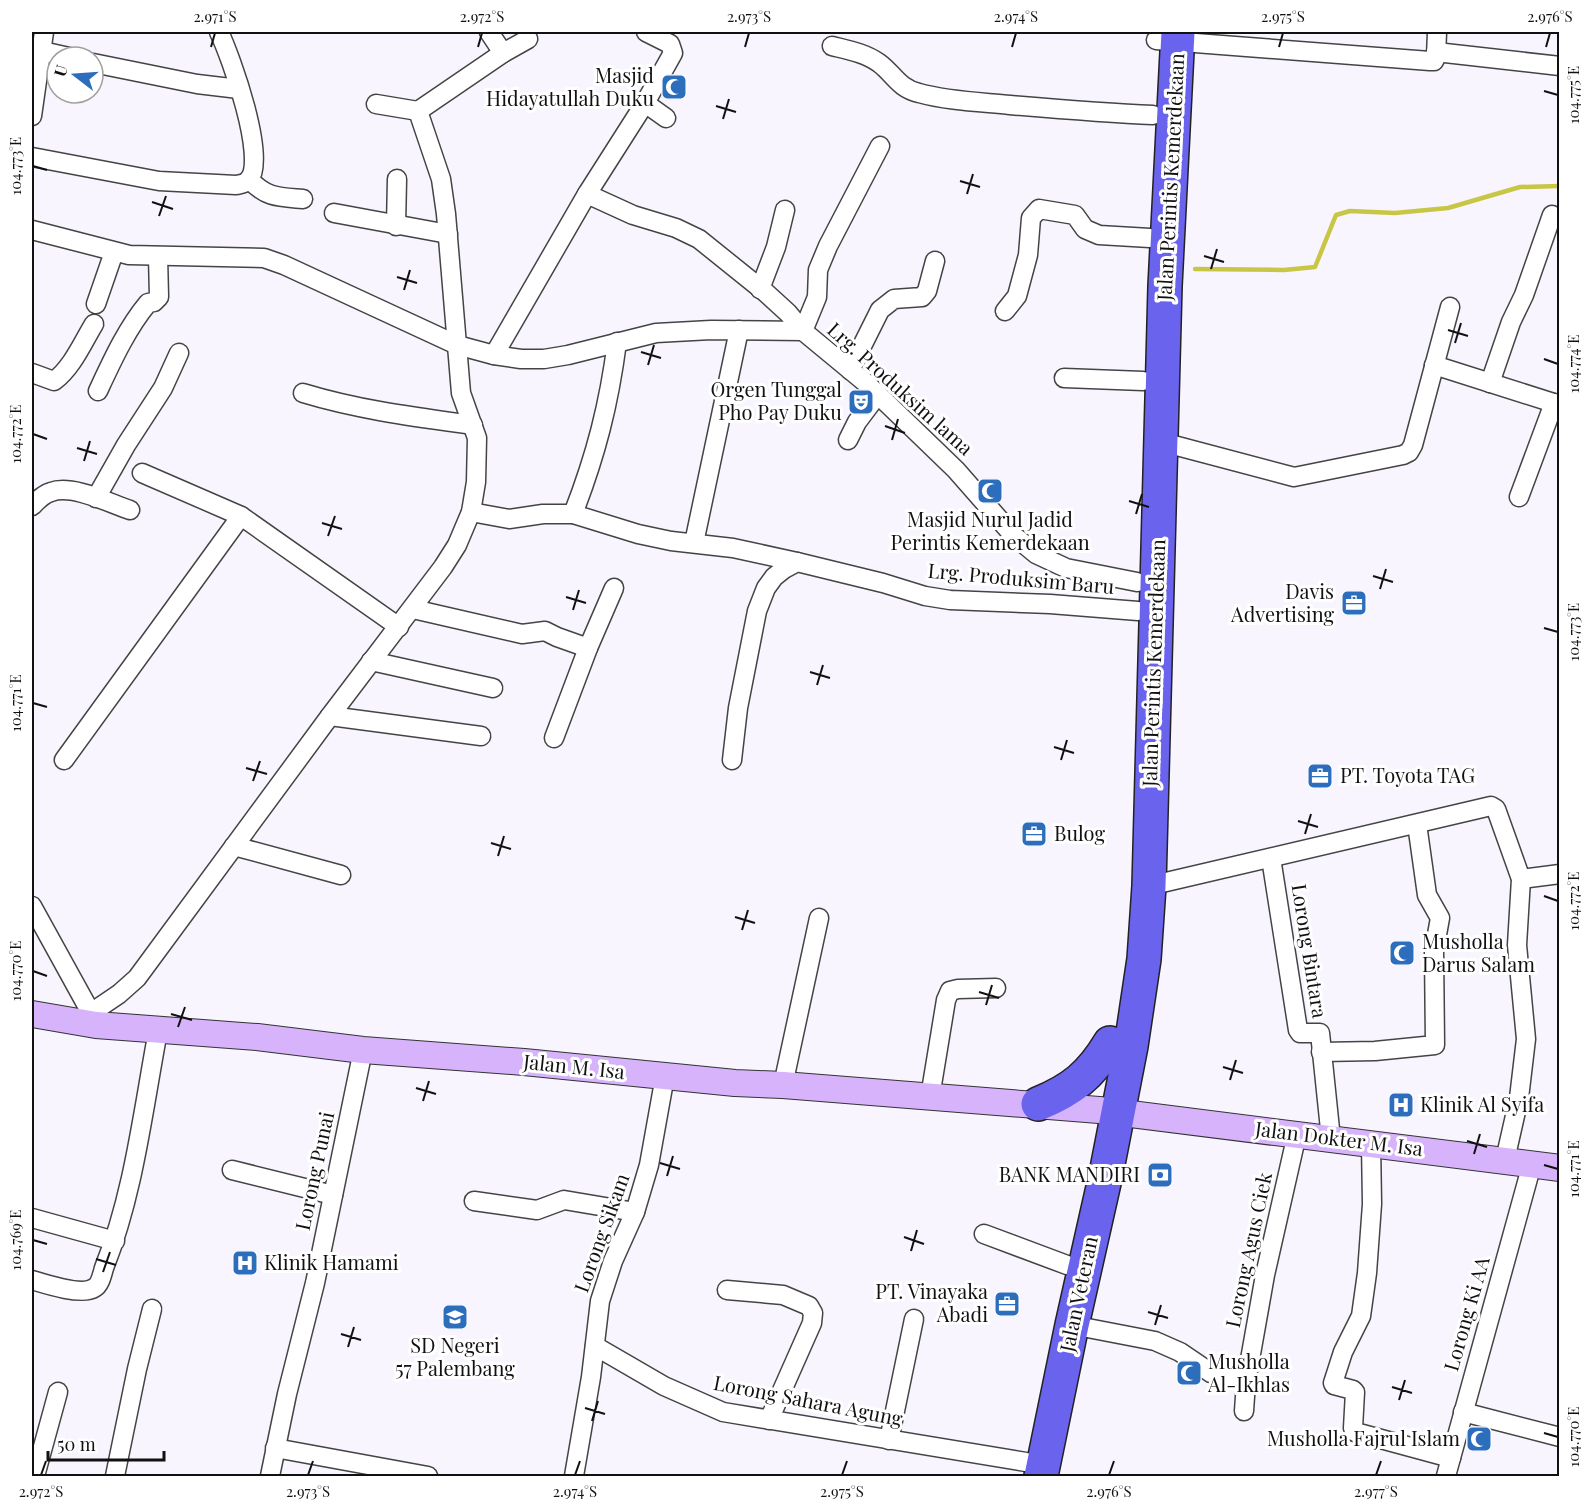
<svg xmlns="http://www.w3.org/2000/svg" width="1591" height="1508" font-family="'Playfair Display',serif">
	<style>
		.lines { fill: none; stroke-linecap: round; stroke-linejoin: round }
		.stream { stroke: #c8c745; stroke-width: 4.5 }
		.street-casing { stroke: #444; stroke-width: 21 }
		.secondary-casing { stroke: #333; stroke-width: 28 }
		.highway-casing { stroke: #222; stroke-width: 36 }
		.street { stroke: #fff; stroke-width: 18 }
		.secondary { stroke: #d6b3fb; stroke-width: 26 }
		.highway { stroke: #6a63ee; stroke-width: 33 }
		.ticks { fill: none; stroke: #111; stroke-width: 2 }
		.labels { text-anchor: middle; stroke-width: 6; stroke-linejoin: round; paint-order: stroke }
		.poi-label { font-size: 20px; fill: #111; stroke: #fff; text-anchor: end }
		.street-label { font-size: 20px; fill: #111; stroke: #fff }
		.neatline { fill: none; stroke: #111; stroke-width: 2 }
		.ticks-label { font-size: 15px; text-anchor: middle; fill: #111 }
	</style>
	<rect width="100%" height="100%" fill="#f9f5ff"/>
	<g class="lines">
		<!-- stream -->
		<path class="stream" d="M1195,269L1284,270L1315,267L1336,215L1350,211L1395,213L1448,208L1520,187L1560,186"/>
		<!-- street casing -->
		<g class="street-casing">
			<g id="street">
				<path d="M489,32L503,53"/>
				<path d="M1156,40L1430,61H1434L1436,57L1437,32"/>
				<path d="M832,46C848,50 865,53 879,63C894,74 898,88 919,93C948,101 980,102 1010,105C1058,109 1105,113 1153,115"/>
				<path d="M42,51L69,57"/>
				<path d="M1436,52L1560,66"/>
				<path d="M93,63L197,84L239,89"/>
				<path d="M645,103L673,53L670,44L646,32"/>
				<path d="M418,111L503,53L528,39"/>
				<path d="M32,116L44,32"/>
				<path d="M32,157L159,181L236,185C241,184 245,184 249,180C267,158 231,57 219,32"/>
				<path d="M249,179C266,198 279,197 303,199"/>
				<path d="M587,194L633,215L676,228L699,239L765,292L788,313L803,331L817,297L818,270L828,246L880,146"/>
				<path d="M334,213L448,234"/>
				<path d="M396,226L397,179"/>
				<path d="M32,230L129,255L264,258L284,265L457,345L494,355L521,359H544L568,355L656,333L711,330L803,331L866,383L956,470L1013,535L1036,554L1066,568L1137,582"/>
				<path d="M760,289L776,247L785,210"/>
				<path d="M96,304L114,252"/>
				<path d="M1005,311L1017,296L1028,255L1031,218L1039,209L1075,215L1085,229L1099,235L1150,238"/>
				<path d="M494,355L587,194L645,103L666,118"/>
				<path d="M1434,365L1560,405"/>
				<path d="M850,370L880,310L894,299L922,297L927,291L935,261"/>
				<path d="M32,373L54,381C72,368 83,342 94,324"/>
				<path d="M1064,378L1143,381"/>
				<path d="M1490,383L1511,322L1524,295L1552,215"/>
				<path d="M98,391C112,361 127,328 148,303L154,302L159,297L158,256"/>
				<path d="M303,393C359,410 415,417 473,425"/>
				<path d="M848,440L857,422L878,394"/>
				<path d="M1162,442L1294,477L1403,455L1409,452L1413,445L1450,307"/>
				<path d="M142,473L241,516"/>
				<path d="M1519,497L1554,403"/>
				<path d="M96,498L126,445L163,388L179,353"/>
				<path d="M32,506C37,501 43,494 51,492C72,484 109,503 130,510"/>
				<path d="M471,512L509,519L543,514H573L638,534L671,541L733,548L797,562"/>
				<path d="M573,514C596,455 609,404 617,342"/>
				<path d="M694,543L739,330"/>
				<path d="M413,609L522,634L545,631L557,637L588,648"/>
				<path d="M371,661L493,688"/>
				<path d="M330,716L481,736"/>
				<path d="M554,738L588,648L614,588"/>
				<path d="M64,760L241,516L399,627"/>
				<path d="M732,760L738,708L757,611L766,588L774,577L784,569L797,562L883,583L925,596L950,600L1050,604L1138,611"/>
				<path d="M234,846L341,875"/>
				<path d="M1271,858L1298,1030L1300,1033H1320L1331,1139"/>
				<path d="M1521,879L1560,874"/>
				<path d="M1149,886L1491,806L1496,809L1521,879L1517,945L1526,1039L1519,1098L1505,1160"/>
				<path d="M32,906L91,1013L95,1024"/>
				<path d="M91,1013L119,994L137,978L330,716L443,567L457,545L471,512L476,482L477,438L461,393L446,214L441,179L418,111L376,104"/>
				<path d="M1321,1052L1375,1051L1435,1045L1434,951L1440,918L1427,895L1417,824"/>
				<path d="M783,1085L819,918"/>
				<path d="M930,1097L946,1000L950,991L958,989L996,988"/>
				<path d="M1371,1143L1372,1204L1367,1273L1361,1316L1343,1352L1333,1383L1334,1385L1353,1390L1355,1392L1353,1428L1355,1432L1451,1458"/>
				<path d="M232,1170L333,1195"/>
				<path d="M474,1201L537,1210L564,1200L635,1212"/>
				<path d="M32,1218L115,1241"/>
				<path d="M984,1234L1067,1265"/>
				<path d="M32,1280C45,1284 82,1296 94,1288C100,1285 102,1275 104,1268C134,1193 143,1110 158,1031"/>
				<path d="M727,1290L783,1295L809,1306L813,1313L812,1323L769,1420"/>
				<path d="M1072,1325L1155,1341L1180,1352L1211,1373L1246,1382"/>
				<path d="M595,1346L664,1386L723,1412L1026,1462"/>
				<path d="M1244,1411L1246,1382L1265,1275L1297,1134"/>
				<path d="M1463,1412L1560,1437"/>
				<path d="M889,1440L914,1319"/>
				<path d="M275,1448L428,1476"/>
				<path d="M35,1476L58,1392"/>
				<path d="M115,1476L137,1369L152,1309"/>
				<path d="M270,1476L287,1394L315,1283L363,1050"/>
				<path d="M574,1476L591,1377L600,1301L613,1261L635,1212L649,1165L665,1076"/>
				<path d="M1446,1476L1532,1164"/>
			</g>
		</g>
		<!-- secondary casing -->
		<g class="secondary-casing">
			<path id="secondary" d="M32,1014L96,1025L257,1037L363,1050L524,1062L735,1083L783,1085L1099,1110L1560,1168"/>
		</g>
		<!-- highway casing -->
		<g class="highway-casing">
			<g id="highway">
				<path d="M1038,1104C1072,1090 1091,1075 1110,1043"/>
				<path d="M1041,1476L1072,1325L1106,1174L1131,1046L1144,959L1149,886L1165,286L1178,32"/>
			</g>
		</g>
		<!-- street -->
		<use href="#street" class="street"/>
		<!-- secondary -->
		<use href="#secondary" class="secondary"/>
		<!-- highway -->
		<use href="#highway" class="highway"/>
	</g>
	<!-- ticks -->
	<path class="ticks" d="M211,47L215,33M478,47L482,33M745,47L749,33M1012,47L1016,33M1279,47L1283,33M1546,47L1550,33M1544,91L1558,95M716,106L736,112M723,119L729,99M33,166L47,170M960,181L980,187M967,194L973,174M152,202L173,209M159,216L166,196M1204,256L1224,262M1211,269L1217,249M397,277L417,283M404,290L410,270M1448,330L1468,336M1455,343L1461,323M641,352L661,358M1544,359L1558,364M648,365L654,345M885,426L905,433M33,434L47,439M892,440L898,419M77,448L97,454M84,461L90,441M1129,501L1149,507M1136,514L1142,494M322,523L342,529M328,536L335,516M1373,576L1393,582M1380,589L1386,569M566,597L586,603M573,610L579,590M1544,628L1558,632M810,672L830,678M817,685L823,665M33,703L47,707M1054,747L1074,753M1061,760L1067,740M246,768L267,774M253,781L260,761M1298,821L1318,827M1305,834L1311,814M491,843L511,849M498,856L504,836M1544,896L1558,901M735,917L755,923M742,930L748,910M33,971L47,976M979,992L999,998M986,1005L992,985M171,1014L192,1020M178,1027L185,1007M1223,1067L1243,1073M1230,1080L1236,1060M416,1088L436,1094M423,1101L429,1081M1467,1141L1487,1147M1474,1154L1480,1134M660,1163L680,1169M1544,1165L1558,1169M667,1176L673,1156M904,1237L924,1244M33,1240L47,1244M911,1251L917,1230M96,1259L116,1265M103,1272L110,1252M1148,1312L1168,1318M1155,1325L1161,1305M341,1334L361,1340M348,1347L354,1327M1392,1387L1412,1393M1399,1400L1405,1380M585,1408L605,1414M592,1421L598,1401M1544,1433L1558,1437M41,1475L46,1461M308,1475L313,1461M575,1475L580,1461M842,1475L847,1461M1109,1475L1114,1461M1376,1475L1381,1461"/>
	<!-- icons -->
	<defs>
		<g id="mosque-square" transform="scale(1.35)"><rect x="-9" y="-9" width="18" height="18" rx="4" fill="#2d6ebc" stroke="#fff"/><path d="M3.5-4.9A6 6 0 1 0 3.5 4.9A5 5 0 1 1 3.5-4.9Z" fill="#fff"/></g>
		<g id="theatre-square" transform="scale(1.35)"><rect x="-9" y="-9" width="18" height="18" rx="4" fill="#2d6ebc" stroke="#fff"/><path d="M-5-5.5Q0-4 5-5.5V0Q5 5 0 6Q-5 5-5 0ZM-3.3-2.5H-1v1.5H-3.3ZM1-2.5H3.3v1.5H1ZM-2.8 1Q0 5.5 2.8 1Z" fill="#fff"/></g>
		<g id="office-square" transform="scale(1.35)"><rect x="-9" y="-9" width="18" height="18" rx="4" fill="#2d6ebc" stroke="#fff"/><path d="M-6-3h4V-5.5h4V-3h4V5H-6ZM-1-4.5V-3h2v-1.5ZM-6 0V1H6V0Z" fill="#fff"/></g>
		<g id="hospital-square" transform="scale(1.35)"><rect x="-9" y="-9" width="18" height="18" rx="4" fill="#2d6ebc" stroke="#fff"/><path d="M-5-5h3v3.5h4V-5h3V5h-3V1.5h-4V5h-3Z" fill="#fff"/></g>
		<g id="bank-square" transform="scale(1.35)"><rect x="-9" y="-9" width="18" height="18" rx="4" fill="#2d6ebc" stroke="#fff"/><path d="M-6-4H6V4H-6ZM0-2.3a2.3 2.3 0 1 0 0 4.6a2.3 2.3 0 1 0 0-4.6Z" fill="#fff"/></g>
		<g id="school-square" transform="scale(1.35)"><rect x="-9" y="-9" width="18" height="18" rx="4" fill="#2d6ebc" stroke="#fff"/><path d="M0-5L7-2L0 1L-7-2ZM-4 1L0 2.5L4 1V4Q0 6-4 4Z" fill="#fff"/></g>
	</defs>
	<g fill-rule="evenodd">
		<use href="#mosque-square" x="674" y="87"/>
		<use href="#theatre-square" x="861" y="402"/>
		<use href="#mosque-square" x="990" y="491"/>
		<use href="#office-square" x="1354" y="603"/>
		<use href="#office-square" x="1320" y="776"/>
		<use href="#office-square" x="1034" y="834"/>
		<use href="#mosque-square" x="1402" y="953"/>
		<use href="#hospital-square" x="1401" y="1105"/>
		<use href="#bank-square" x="1160" y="1175"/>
		<use href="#hospital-square" x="245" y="1263"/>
		<use href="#office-square" x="1007" y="1304"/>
		<use href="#school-square" x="455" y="1317"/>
		<use href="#mosque-square" x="1189" y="1373"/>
		<use href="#mosque-square" x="1479" y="1439"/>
	</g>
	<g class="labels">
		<!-- poi labels -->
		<g class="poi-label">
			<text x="654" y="83">Masjid<tspan x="654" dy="23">Hidayatullah Duku</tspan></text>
			<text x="842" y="397">Orgen Tunggal<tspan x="842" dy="23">Pho Pay Duku</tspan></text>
			<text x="990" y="527" text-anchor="middle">Masjid Nurul Jadid<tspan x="990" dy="23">Perintis Kemerdekaan</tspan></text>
			<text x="1334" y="599">Davis<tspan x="1334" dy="23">Advertising</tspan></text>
			<text x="1340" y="783" text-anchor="start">PT. Toyota TAG</text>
			<text x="1054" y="841" text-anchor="start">Bulog</text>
			<text x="1422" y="949" text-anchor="start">Musholla<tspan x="1422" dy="23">Darus Salam</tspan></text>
			<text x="1420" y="1112" text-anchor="start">Klinik Al Syifa</text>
			<text x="1140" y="1182">BANK MANDIRI</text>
			<text x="264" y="1270" text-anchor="start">Klinik Hamami</text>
			<text x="988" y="1299">PT. Vinayaka<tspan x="988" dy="23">Abadi</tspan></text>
			<text x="455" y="1353" text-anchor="middle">SD Negeri<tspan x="455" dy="23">57 Palembang</tspan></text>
			<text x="1208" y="1369" text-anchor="start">Musholla<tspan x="1208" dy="23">Al-Ikhlas</tspan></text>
			<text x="1460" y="1446">Musholla Fajrul Islam</text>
		</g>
		<!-- street labels -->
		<g class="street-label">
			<text transform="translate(1171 177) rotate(-87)" y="7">Jalan Perintis Kemerdekaan</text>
			<text transform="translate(900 389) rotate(42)" y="7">Lrg. Produksim lama</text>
			<text transform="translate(1021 579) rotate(5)" y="7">Lrg. Produksim Baru</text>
			<text transform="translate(1154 663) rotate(-88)" y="7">Jalan Perintis Kemerdekaan</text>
			<text transform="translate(1309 951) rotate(81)" y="7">Lorong Bintara</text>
			<text transform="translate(574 1067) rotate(6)" y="7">Jalan M. Isa</text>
			<text transform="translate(1339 1139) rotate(7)" y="7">Jalan Dokter M. Isa</text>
			<text transform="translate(315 1171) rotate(-78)" y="7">Lorong Punai</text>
			<text transform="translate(602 1233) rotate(-70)" y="7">Lorong Sikam</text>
			<text transform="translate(1249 1250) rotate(-78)" y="7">Lorong Agus Ciek</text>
			<text transform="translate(1079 1294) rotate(-78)" y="7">Jalan Veteran</text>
			<text transform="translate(1467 1314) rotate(-74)" y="7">Lorong Ki AA</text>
			<text transform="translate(808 1401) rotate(11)" y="7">Lorong Sahara Agung</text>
		</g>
	</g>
	<!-- border -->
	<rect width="1591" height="1508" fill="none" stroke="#ffffff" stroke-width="66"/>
	<!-- north arrow -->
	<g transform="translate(75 75) rotate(287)"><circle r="28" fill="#ffffff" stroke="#a0a0a0" stroke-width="1.5"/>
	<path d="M0-4.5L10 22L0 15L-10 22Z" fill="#2d6ebc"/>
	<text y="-9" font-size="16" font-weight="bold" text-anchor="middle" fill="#111111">U</text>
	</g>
	<!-- scale -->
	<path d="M48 1451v9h116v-9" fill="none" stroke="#111111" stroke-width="3"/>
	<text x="57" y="1451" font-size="18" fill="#111111" stroke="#ffffff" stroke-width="4.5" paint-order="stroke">50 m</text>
	<rect x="33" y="33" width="1525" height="1442" class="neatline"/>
	<g class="ticks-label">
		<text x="215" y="22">2.971°S</text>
		<text x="482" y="22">2.972°S</text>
		<text x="749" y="22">2.973°S</text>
		<text x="1016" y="22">2.974°S</text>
		<text x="1283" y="22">2.975°S</text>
		<text x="1550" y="22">2.976°S</text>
		<text transform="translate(1574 95) rotate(-90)" y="5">104.775°E</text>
		<text transform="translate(16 166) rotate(-90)" y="5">104.773°E</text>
		<text transform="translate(1574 364) rotate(-90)" y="5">104.774°E</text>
		<text transform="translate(16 434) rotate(-90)" y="5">104.772°E</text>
		<text transform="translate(1574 632) rotate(-90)" y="5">104.773°E</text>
		<text transform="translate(16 703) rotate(-90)" y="5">104.771°E</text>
		<text transform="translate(1574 901) rotate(-90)" y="5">104.772°E</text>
		<text transform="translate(16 971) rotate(-90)" y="5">104.770°E</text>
		<text transform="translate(1574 1169) rotate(-90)" y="5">104.771°E</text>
		<text transform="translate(16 1240) rotate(-90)" y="5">104.769°E</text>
		<text transform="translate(1574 1437) rotate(-90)" y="5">104.770°E</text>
		<text x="41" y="1497">2.972°S</text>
		<text x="308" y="1497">2.973°S</text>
		<text x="575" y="1497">2.974°S</text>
		<text x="842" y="1497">2.975°S</text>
		<text x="1109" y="1497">2.976°S</text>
		<text x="1376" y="1497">2.977°S</text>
	</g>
</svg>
